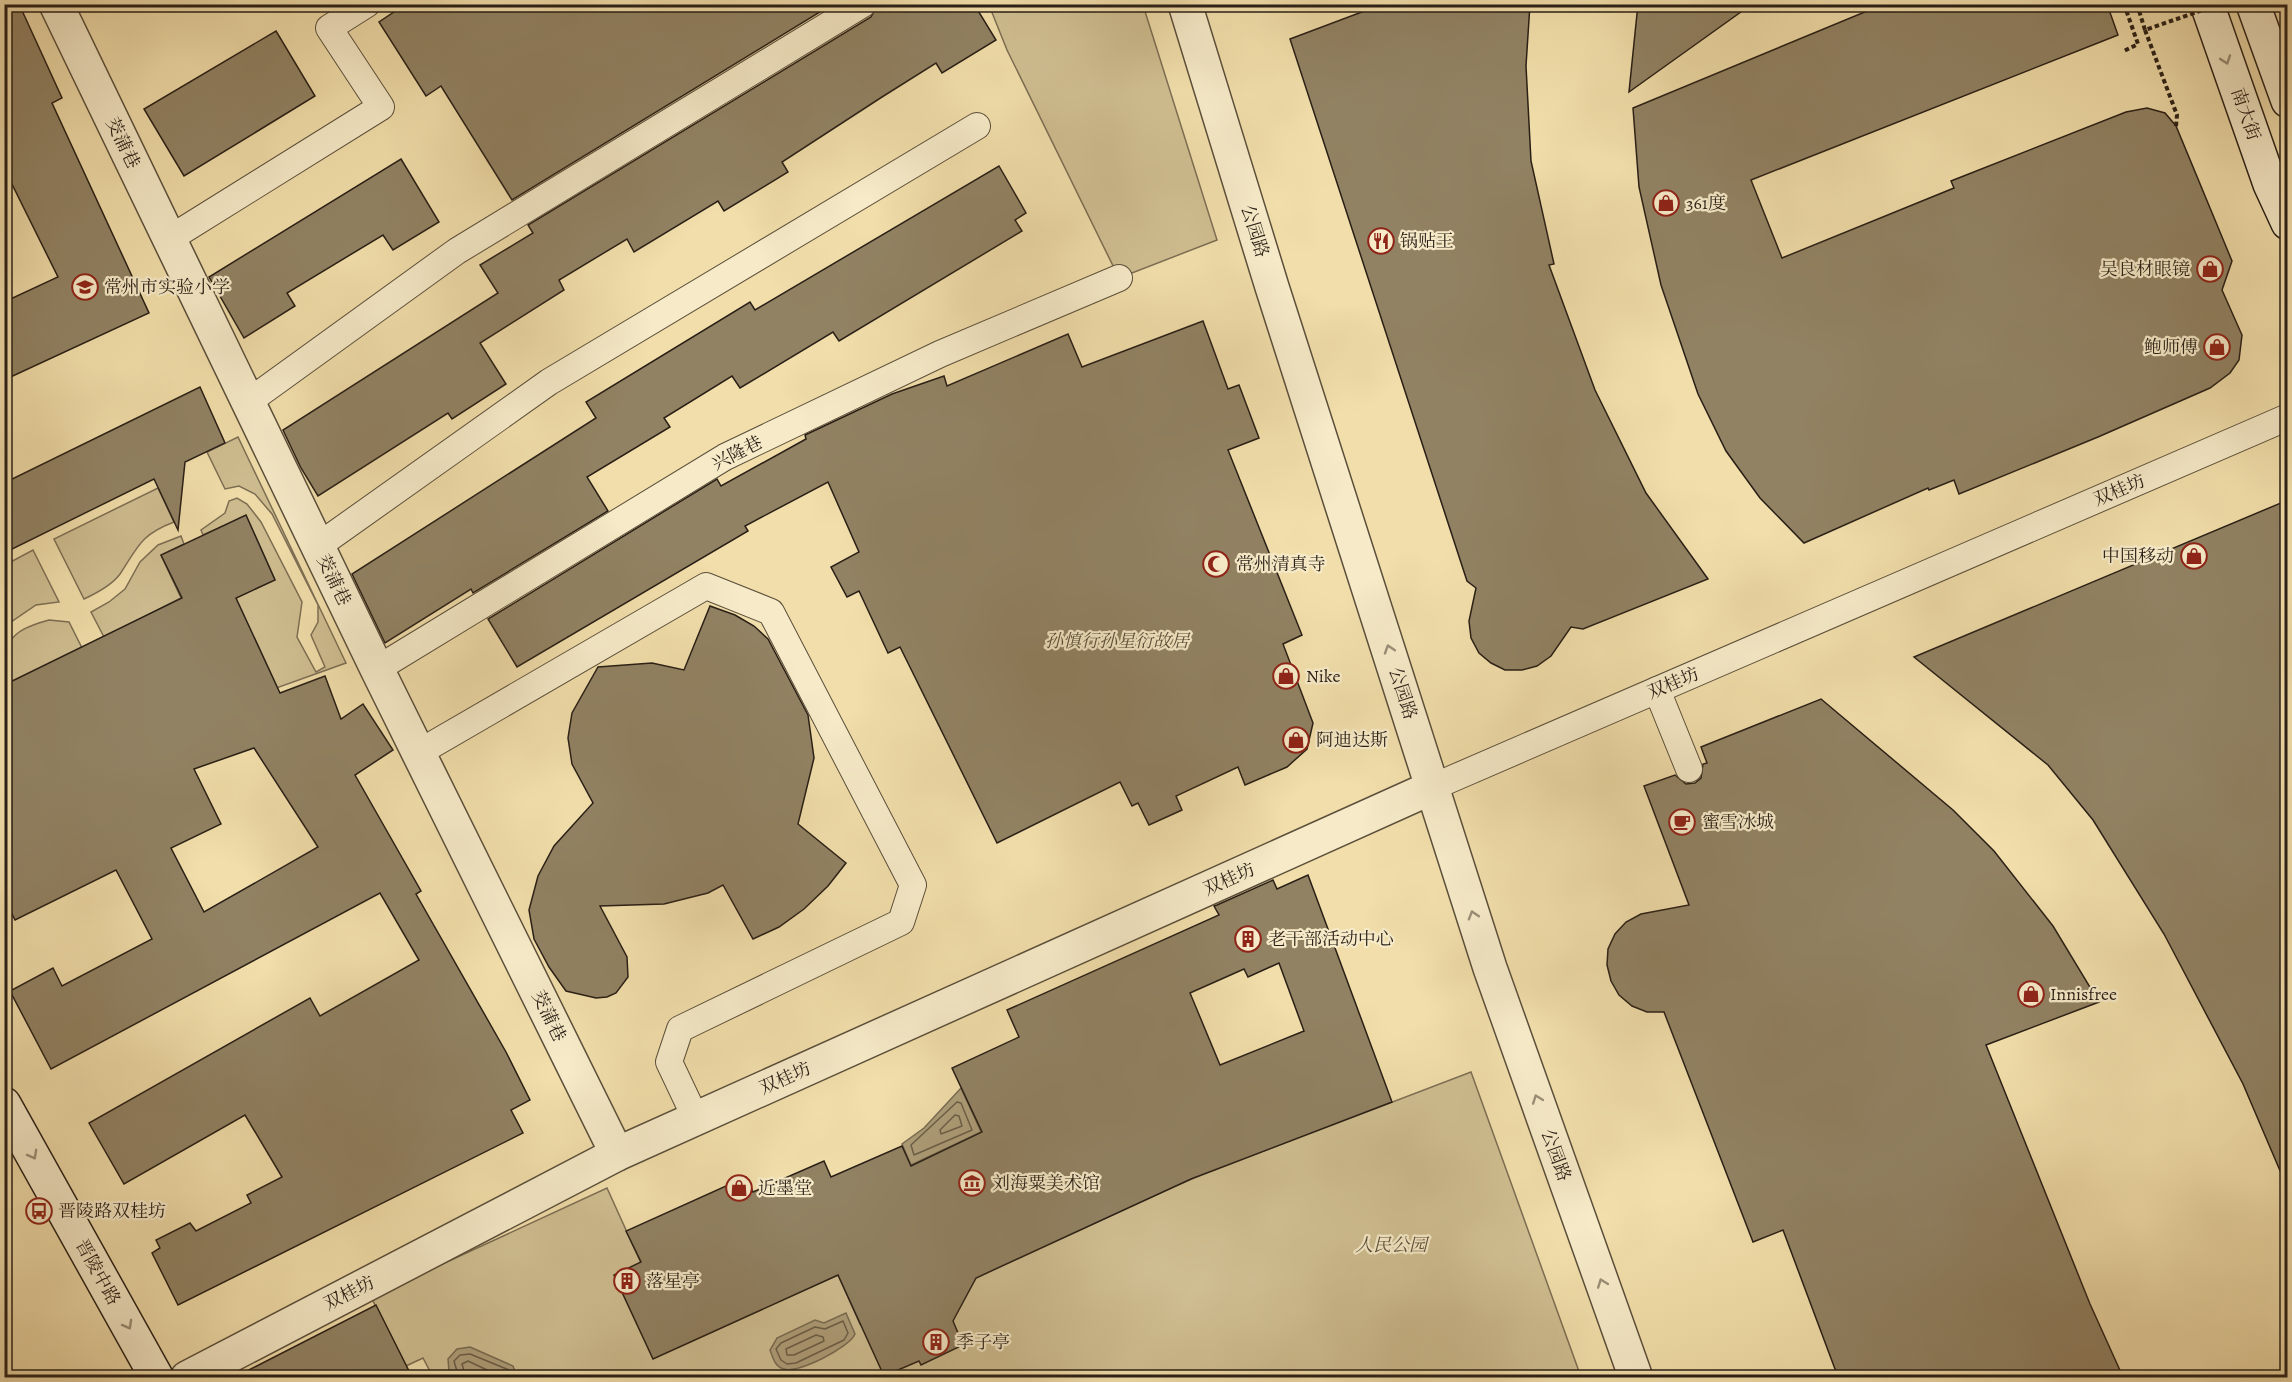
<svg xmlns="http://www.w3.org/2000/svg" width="2292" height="1382" font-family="Alegreya,'Noto Serif SC',serif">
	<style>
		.green { fill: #cfbe91; stroke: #7c6e54; stroke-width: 1.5 }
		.water { fill: #ad9d78; stroke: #786b51; stroke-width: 1.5 }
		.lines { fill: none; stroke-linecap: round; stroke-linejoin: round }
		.shore { stroke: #6b5e47; stroke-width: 1.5 }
		.building { fill: #918263; stroke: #291f16; stroke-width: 1.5; fill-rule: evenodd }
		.service-casing { stroke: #5b4f3b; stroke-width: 28 }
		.minor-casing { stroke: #5b4f3b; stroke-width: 36 }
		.tertiary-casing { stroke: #5b4f3b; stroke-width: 36 }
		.secondary-casing { stroke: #291f16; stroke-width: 36 }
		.path { stroke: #291f16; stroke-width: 4; stroke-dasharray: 4.5 3; stroke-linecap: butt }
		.service { stroke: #f6eac8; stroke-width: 26 }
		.minor { stroke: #f6eac8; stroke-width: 33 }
		.tertiary { stroke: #f6eac8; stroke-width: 33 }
		.secondary { stroke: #f6eac8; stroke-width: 33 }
		.path-bridge { stroke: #291f16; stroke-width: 4; stroke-dasharray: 4.5 3; stroke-linecap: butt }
		.oneway { stroke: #9a8f78 }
		.labels { text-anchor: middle; stroke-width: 4.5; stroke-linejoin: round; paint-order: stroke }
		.street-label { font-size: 18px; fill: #291f16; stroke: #f6eac8 }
		.poi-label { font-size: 18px; fill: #291f16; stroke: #f6eac8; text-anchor: start }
		.park-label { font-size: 18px; font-style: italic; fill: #5b4f3b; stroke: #f6eac8 }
	</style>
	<rect width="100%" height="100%" fill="#f1deaa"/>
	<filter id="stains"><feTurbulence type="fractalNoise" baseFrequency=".00333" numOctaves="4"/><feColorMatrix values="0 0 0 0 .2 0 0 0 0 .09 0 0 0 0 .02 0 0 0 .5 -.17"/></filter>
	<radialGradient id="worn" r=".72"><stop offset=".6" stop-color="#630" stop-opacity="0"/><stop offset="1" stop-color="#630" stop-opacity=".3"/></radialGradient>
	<!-- green -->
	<g class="green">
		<path d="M989,5H1143L1217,240L1119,278L1007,50Z"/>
		<path d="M238,437L346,663L215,710L236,598L275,580L246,516L203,535L201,530L225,513L229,501L237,498L247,504L261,522L302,602L297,637L316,672L325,667L311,635L318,622V605L272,514L255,494L239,486L225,489L207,452Z"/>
		<path d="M158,488L174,522C140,535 138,547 120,574C112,585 97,593 84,599L54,539Z"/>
		<path d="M181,536L184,544L161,555L181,598L104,637L91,612L109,602L125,589L140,562L158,545Z"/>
		<path d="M33,550L59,602L36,605L5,626V565Z"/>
		<path d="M49,620L69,622L82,648L5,685C4,644 5,632 49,620Z"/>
		<path d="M1471,1072L1581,1377H433L423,1358L406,1366L371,1297L607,1188L679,1347L838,1275L860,1324L893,1309L904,1332L961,1305L976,1278L1090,1224L1196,1177Z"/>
	</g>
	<!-- water -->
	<g class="water">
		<path d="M961,1088L981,1132L911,1165L902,1144L924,1128Z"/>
		<path d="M846,1313L855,1334C850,1347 798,1374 784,1369C775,1367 773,1358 770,1350L777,1338L815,1320L824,1323Z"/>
		<path d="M470,1347L513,1366L517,1377H455L449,1372L448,1359L457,1349Z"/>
	</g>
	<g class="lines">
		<!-- shore -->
		<g class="shore">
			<path d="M957,1102L961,1103L972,1130L914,1155L911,1145Z"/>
			<path d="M955,1115L959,1116L962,1126L941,1134L940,1130Z"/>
			<path d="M843,1321L848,1333L844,1340L796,1363L787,1364L781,1360L776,1349L781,1343L815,1327L825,1329Z"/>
			<path d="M816,1335L823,1337L824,1341L794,1355H787L786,1349Z"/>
			<path d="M459,1378L454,1361L460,1355L470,1354L509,1370L512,1378"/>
			<path d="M466,1378L462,1364L468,1361L504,1378"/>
		</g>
	</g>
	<!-- building -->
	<g class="building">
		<path d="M4,4H19L62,98L52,103L149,313L4,380V302L58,277L4,168Z"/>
		<path d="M406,4H833L512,200L441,86L426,96L379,22Z"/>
		<path d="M878,4H974L996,40L942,73L936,63L882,97L782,162L788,172L724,211L718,201L634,252L627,239L559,280L564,290L480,343L506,384L452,419L448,413L318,496L301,468L283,430L498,293L480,265L533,233L528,225L871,17Z"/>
		<path d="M1383,4H1530L1526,66L1531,161L1554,264L1549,265L1595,390L1646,493L1708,579L1583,629L1571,627L1551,656L1537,666L1522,670H1505L1491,663L1479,653L1471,638L1469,621L1476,588L1467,581L1290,39Z"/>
		<path d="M1638,4H1752L1629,92Z"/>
		<path d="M1884,4H2107L2118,35L1751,180L1782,258L1954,188L1951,181L2126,112L2147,108L2165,113L2176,126L2232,261L2222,290L2242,335L2239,360L2230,373L2210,388L2098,437L1959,494L1954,480L1929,490L1928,488L1804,543L1760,498L1726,451L1698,394L1661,285L1639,187L1633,108Z"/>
		<path d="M276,31L315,96L184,176L144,109Z"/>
		<path d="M401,159L439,222L393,250L383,235L287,293L295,306L244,338L209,277Z"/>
		<path d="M999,166L1026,213L1015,220L1022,231L839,341L833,332L740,388L732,376L664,418L670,427L587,477L608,511L473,593L471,589L385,643L352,574L596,418L586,402L750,302L755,310Z"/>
		<path d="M1203,321L1228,389L1239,385L1259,438L1228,450L1302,635L1283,644L1313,723L1307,749L1287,767L1245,785L1238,767L1176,796L1182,810L1149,825L1138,803L1132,806L1120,782L997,843L900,647L888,653L859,591L847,597L831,567L859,552L828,482L745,526L748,531L517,667L488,619L717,479L721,486L806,439L805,435L892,394L944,376L947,386L1068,334L1082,367Z"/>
		<path d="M200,387L225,443L185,462L178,530L154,479L4,553V483Z"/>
		<path d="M2288,500V1187H2287L2243,1084L2164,934L2093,820L2048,765L1914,657Z"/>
		<path d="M246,515L275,580L236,598L280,693L325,676L341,719L363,704L393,750L355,775L421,891L416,894L506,1052L530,1100L511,1110L523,1133L178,1305L152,1253L160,1248L156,1240L190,1223L196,1231L251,1203L247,1195L282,1177L245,1115L124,1184L89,1123L310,998L320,1016L419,960L380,893L51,1069L10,991L53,968L62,986L152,939L116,870L15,920L4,898V685L182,598L161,555ZM254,748L318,847L204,912L171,848L221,824L194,769Z"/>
		<path d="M710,606L735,615L754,626L768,639L808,715L814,758L798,824L846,863L828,886L804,909L779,927L753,939L723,885L708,893L664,904L600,906L627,957L628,977L616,993L607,997L596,998L566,991L549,967L534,939L529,910L538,876L554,846L593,803L572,764L568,738L572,713L598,667L652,663L684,670Z"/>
		<path d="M1821,699L1953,810L1994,851L2053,926L2099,1002L1986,1045L2090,1304L2123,1377H1838L1783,1230L1753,1242L1664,1012H1647L1632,1006L1619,995L1611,981L1607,965L1608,949L1615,934L1626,922L1641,914L1689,905L1644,786L1675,775L1686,784L1695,783L1701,778L1703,764L1707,763L1701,747Z"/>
		<path d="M1308,875L1392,1102L1191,1179L976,1278L953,1321L963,1345L921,1365L919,1361L884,1376L838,1275L653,1359L614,1275L641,1262L626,1231L746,1177L753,1192L824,1161L831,1177L902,1146L911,1166L982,1132L952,1068L1019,1037L1007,1010L1219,915L1214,906L1217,905L1273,880L1277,889ZM1279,963L1304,1031L1220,1065L1190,993L1244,969L1248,977Z"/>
		<path d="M376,1305L412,1377H235Z"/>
	</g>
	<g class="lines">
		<!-- service casing -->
		<g class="service-casing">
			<g id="service">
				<path d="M169,239L381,107L329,28L367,4"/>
				<path d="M248,402L457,251L863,4"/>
				<path d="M318,546L549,382L977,126"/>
				<path d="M377,669L725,457L940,354L1119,278"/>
				<path d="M1657,690L1689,769"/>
				<path d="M418,753L706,586L771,612L913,885L901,922L680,1029L669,1062L696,1119"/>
				<path d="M1433,787L2288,417"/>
			</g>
		</g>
		<!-- minor casing -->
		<g class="minor-casing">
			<g id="minor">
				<path d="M56,4L377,669L617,1154"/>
				<path d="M187,1378L617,1154L1433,787"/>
			</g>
		</g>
		<!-- tertiary casing -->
		<g class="tertiary-casing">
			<path id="tertiary" d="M1185,4L1272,287L1490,968L1636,1378"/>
		</g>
		<!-- secondary casing -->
		<g class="secondary-casing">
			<g id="secondary">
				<path d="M2207,4L2270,184L2288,223"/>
				<path d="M2253,4L2288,101"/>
				<path d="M4,1104L157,1378"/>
			</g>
		</g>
		<!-- path -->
		<g class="path">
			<path d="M2124,4L2138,44L2124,51"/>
			<path d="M2145,30L2177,115L2176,126"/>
		</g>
		<!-- service -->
		<use href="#service" class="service"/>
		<!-- minor -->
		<use href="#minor" class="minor"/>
		<!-- tertiary -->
		<use href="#tertiary" class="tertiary"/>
		<!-- secondary -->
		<use href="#secondary" class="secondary"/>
		<!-- path-bridge -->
		<path class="path-bridge" d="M2137,4L2145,30L2220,4"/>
	</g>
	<!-- one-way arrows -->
	<defs><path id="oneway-chevron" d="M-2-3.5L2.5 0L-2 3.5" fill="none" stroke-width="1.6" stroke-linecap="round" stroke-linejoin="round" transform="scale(1.5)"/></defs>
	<g class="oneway">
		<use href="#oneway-chevron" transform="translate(2226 60) rotate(71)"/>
		<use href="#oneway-chevron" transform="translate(1389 649) rotate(-108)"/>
		<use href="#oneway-chevron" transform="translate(1473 915) rotate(-107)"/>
		<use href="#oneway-chevron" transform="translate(1537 1099) rotate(-110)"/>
		<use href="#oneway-chevron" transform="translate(33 1155) rotate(61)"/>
		<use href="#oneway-chevron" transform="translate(1602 1283) rotate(-110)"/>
		<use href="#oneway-chevron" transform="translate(128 1325) rotate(61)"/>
	</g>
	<!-- icons -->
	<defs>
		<g id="shop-ring" transform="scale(1.35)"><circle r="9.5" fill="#f6eac8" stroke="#8f2418" stroke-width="1.5"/><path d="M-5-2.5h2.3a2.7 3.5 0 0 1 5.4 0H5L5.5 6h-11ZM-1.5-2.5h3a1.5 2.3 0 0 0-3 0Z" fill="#8f2418"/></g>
		<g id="restaurant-ring" transform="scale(1.35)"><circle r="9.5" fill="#f6eac8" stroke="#8f2418" stroke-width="1.5"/><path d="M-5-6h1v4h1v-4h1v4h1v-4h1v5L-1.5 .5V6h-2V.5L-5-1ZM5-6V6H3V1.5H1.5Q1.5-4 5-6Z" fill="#8f2418"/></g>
		<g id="school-ring" transform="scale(1.35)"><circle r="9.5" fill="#f6eac8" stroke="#8f2418" stroke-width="1.5"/><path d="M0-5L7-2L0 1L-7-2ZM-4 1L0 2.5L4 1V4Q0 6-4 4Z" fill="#8f2418"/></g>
		<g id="mosque-ring" transform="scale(1.35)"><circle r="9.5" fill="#f6eac8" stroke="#8f2418" stroke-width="1.5"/><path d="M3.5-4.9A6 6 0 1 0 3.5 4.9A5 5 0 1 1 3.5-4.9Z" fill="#8f2418"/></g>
		<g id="cafe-ring" transform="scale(1.35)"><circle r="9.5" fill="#f6eac8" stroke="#8f2418" stroke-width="1.5"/><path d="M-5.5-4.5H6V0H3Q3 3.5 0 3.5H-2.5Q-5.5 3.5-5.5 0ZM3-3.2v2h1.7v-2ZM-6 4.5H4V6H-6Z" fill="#8f2418"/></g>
		<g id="building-ring" transform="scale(1.35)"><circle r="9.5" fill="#f6eac8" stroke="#8f2418" stroke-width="1.5"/><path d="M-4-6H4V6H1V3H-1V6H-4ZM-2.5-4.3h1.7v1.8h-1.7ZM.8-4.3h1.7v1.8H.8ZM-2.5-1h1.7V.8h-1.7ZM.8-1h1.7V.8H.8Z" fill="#8f2418"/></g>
		<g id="museum-ring" transform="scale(1.35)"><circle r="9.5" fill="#f6eac8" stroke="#8f2418" stroke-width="1.5"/><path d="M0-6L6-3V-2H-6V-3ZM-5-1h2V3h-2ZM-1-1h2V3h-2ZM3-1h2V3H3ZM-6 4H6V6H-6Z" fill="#8f2418"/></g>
		<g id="bus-ring" transform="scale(1.35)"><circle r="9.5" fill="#f6eac8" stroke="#8f2418" stroke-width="1.5"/><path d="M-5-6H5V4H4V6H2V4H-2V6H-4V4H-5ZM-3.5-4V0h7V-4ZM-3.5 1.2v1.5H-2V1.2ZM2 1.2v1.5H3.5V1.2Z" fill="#8f2418"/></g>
	</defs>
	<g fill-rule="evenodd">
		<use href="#shop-ring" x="1666" y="203"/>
		<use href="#restaurant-ring" x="1381" y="241"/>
		<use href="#shop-ring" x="2210" y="269"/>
		<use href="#school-ring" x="85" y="287"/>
		<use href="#shop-ring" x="2217" y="347"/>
		<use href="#shop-ring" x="2194" y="556"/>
		<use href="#mosque-ring" x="1216" y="564"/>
		<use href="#shop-ring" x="1286" y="676"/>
		<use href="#shop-ring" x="1296" y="740"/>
		<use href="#cafe-ring" x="1682" y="822"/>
		<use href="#building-ring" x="1248" y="939"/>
		<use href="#shop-ring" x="2031" y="994"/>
		<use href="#museum-ring" x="972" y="1183"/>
		<use href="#shop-ring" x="739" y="1188"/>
		<use href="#bus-ring" x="39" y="1211"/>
		<use href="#building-ring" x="627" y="1281"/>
		<use href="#building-ring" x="936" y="1342"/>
	</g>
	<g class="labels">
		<!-- street labels -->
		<g class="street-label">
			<text transform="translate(2246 114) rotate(71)" y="6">南大街</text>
			<text transform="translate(123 143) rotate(64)" y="6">茭蒲巷</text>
			<text transform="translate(1255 231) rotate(73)" y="6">公园路</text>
			<text transform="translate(737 453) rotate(-27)" y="6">兴隆巷</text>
			<text transform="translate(2119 490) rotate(-23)" y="6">双桂坊</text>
			<text transform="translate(334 580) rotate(64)" y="6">茭蒲巷</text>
			<text transform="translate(1673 683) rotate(-23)" y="6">双桂坊</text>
			<text transform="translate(1403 693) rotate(72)" y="6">公园路</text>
			<text transform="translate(1229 879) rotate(-24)" y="6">双桂坊</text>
			<text transform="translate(549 1016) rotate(64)" y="6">茭蒲巷</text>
			<text transform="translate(785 1078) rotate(-24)" y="6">双桂坊</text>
			<text transform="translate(1556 1155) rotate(70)" y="6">公园路</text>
			<text transform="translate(98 1272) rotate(61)" y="6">晋陵中路</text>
			<text transform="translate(349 1293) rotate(-27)" y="6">双桂坊</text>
		</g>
		<!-- poi labels -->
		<g class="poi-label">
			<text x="1686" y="209">361度</text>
			<text x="1400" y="247">锅贴王</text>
			<text x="2190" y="275" text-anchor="end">吴良材眼镜</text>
			<text x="104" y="293">常州市实验小学</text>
			<text x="2198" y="353" text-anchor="end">鲍师傅</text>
			<text x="2174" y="562" text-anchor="end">中国移动</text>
			<text x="1236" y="570">常州清真寺</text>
			<text x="1306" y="682">Nike</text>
			<text x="1316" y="746">阿迪达斯</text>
			<text x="1702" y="828">蜜雪冰城</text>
			<text x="1268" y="945">老干部活动中心</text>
			<text x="2050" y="1000">Innisfree</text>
			<text x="992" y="1189">刘海粟美术馆</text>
			<text x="758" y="1194">近墨堂</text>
			<text x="58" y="1217">晋陵路双桂坊</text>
			<text x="646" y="1287">落星亭</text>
			<text x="956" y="1348">季子亭</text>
		</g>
		<!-- park labels -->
		<g class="park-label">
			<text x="1117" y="647">孙慎行孙星衍故居</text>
			<text x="1391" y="1251">人民公园</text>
		</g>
	</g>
	<!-- margin -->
	<rect width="2292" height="1382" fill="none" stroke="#f1deaa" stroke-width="24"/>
	<rect x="6" y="6" width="2280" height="1370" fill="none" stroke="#291f16" stroke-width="3"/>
	<rect x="12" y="12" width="2268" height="1358" fill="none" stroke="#291f16" stroke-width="1.5"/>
	<rect width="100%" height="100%" filter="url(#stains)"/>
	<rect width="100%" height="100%" fill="url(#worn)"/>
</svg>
